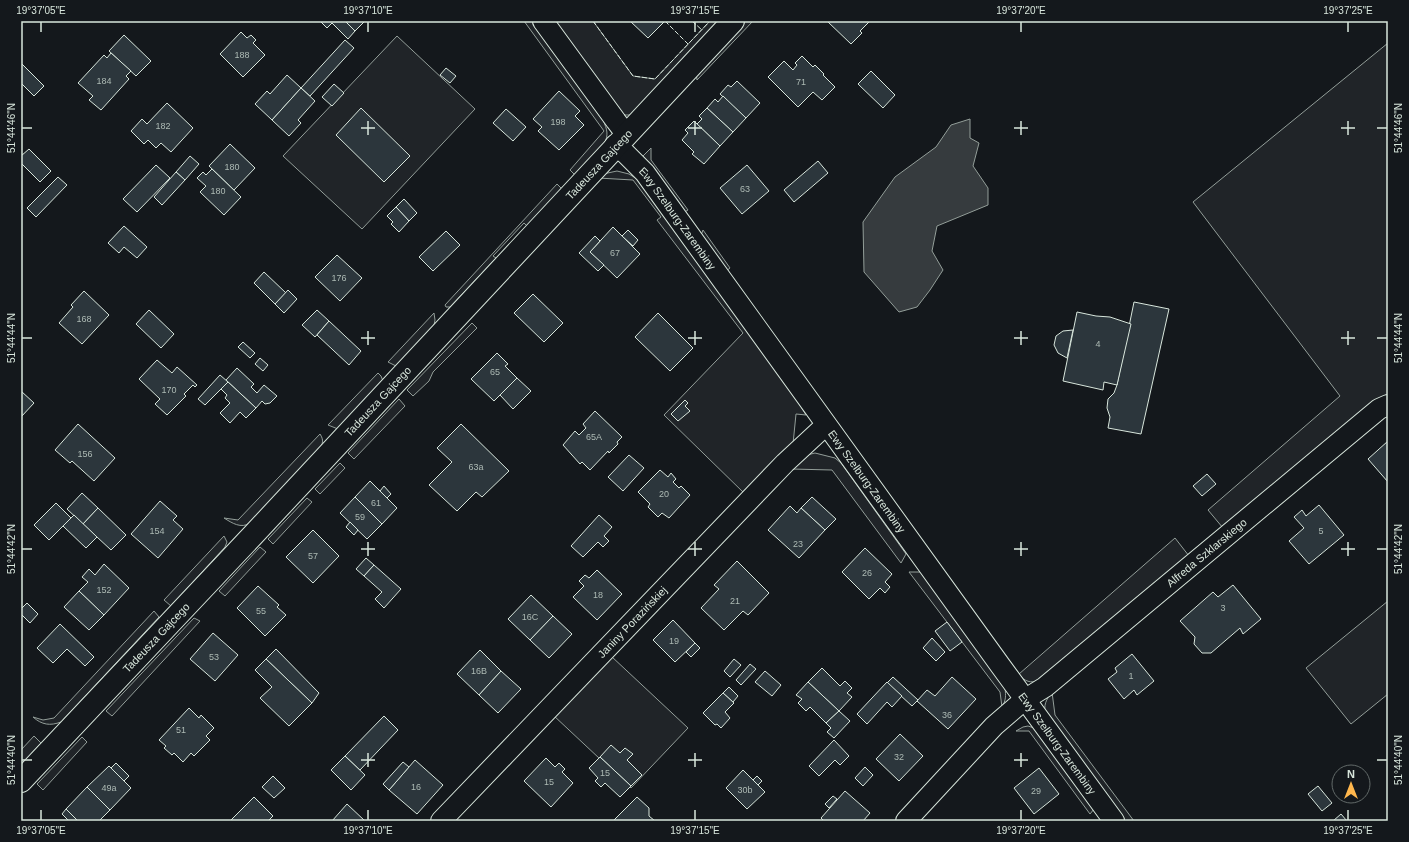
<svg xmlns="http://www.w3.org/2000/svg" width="1409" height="842" font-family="Arial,sans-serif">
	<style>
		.green { fill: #202428; stroke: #939e99 }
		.water { fill: #363b3e; stroke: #939e99 }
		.building { fill: #2c363c; stroke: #d8e6dc }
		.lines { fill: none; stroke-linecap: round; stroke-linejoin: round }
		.minor-casing { stroke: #d8e6dc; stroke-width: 22 }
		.tertiary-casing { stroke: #d8e6dc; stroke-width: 24 }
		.minor { stroke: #14181c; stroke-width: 20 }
		.tertiary { stroke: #14181c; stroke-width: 22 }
		.fence { stroke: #d8e6dc; stroke-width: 1; stroke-dasharray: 5 2; stroke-linecap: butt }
		.ticks { fill: none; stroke: #d8e6dc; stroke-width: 1.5 }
		.labels { text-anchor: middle; stroke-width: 3; stroke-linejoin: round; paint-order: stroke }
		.number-label { font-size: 9px; fill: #adbab4 }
		.street-label { font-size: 11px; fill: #d8e6dc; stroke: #14181c }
		.neatline { fill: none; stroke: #d8e6dc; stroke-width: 1.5 }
		.ticks-label { font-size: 10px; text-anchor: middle; fill: #d8e6dc }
	</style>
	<rect width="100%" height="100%" fill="#14181c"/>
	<!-- green -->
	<g class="green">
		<path d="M524,21H534L603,120C607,129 609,135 604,144L575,175L570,170L604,131Z"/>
		<path d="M551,21H593L633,76L655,79L710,21H720L631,115H622Z"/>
		<path d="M745,21H753L697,80L696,72Z"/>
		<path d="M397,36L475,109L362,229L283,156Z"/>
		<path d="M1388,43V401L1223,528L1208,510L1340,396L1193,202Z"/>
		<path d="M651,148V160L688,210L683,213L643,156Z"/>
		<path d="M617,171L629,174L637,179L797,400L806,415L796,414L793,444L745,494L664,415L743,333L657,220L661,217L633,180L598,178L603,174Z"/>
		<path d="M557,184L562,189L527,226L524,223L493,256L496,258L450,307H446L445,305Z"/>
		<path d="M703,230L730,268L725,272L700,238Z"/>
		<path d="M434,313L435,320L434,325L396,366L388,362Z"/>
		<path d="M472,323L477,328L433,372L429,381L413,396L407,390Z"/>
		<path d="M378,373L381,376L383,381L338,429L328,425Z"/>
		<path d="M399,399L405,406L354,459L348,453Z"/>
		<path d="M320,434C324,440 323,444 319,449L250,523C241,529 232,523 224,518L238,520Z"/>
		<path d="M815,453L835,458L841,463L906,554L901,563L832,470L791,469L807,455Z"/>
		<path d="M340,463L345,468L320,494L315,489Z"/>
		<path d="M307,498L312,502L273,544L268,539Z"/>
		<path d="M224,536L227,542L225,547L171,606L164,600Z"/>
		<path d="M1175,538L1189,556L1040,681C1030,683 1025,682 1019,674Z"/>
		<path d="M260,547L266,552L225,596L219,591Z"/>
		<path d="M909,572H921L1005,688C1006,696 1006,700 1002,707L1000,692Z"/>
		<path d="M1388,601V694L1351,724L1306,668Z"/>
		<path d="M154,611L159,617L61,722C50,726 42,725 33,717L43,720L54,718Z"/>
		<path d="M194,618L200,621L112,716L106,711Z"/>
		<path d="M611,656L688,728L631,788L553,715Z"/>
		<path d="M1052,692L1055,715L1134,821H1125L1046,715C1043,705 1046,700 1052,692Z"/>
		<path d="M1028,726L1034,728L1094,809L1090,814L1029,731H1016L1023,727Z"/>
		<path d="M34,736L41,743L21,765V750Z"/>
		<path d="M82,737L87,742L43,790L37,784Z"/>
	</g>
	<!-- water -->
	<path class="water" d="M970,119V138L979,143L973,166L988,188V205L937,226L932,251L943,270L930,290L917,307L899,312L864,272L863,222L895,177L936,147L951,125Z"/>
	<!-- building -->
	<g class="building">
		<path d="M320,21H345L355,31L348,39L332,23L327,28Z"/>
		<path d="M345,21H365L355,31Z"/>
		<path d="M630,21H665L648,38Z"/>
		<path d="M827,21H868L869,22L860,31L862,33L851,44Z"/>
		<path d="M241,32L247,38L251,35L256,40L253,43L265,55L243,77L220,54Z"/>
		<path d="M124,35L151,61L136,76L109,51Z"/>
		<path d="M345,40L354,48L310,96L301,88Z"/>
		<path d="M111,53L131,71L126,76L129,79L101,110L89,100L93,96L78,83L104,55L107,58Z"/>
		<path d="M802,56L813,67L815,65L824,74L823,75L835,87L822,100L813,92L798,107L768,77L784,61L793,70L797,65L795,63Z"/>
		<path d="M21,63L44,86L34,96L21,83Z"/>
		<path d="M446,68L456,76L450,83L440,75Z"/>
		<path d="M871,71L895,95L883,108L858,84Z"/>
		<path d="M287,75L301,88L272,120L255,104L267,91L270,94Z"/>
		<path d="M737,81L760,103L746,118L720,94L728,85L731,87Z"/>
		<path d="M334,84L344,93L332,106L322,97Z"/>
		<path d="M301,88L315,101L298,120L301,123L289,136L272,120Z"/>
		<path d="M559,91L580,111L575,116L584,125L559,150L538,131L542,127L533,119Z"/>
		<path d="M723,96L746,118L733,132L707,108L715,99L718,102Z"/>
		<path d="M167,103L193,128L171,152L161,143L156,148L148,140L144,144L131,131L142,119L147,124Z"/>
		<path d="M361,108L410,156L384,182L336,135Z"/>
		<path d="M707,108L733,132L720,146L697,124L702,119L699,116Z"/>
		<path d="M506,109L526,127L513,141L493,123Z"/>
		<path d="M694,121L720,146L704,164L692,154L694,152L682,140L688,133L685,130Z"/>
		<path d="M230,144L255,168L234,190L209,166Z"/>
		<path d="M29,149L51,171L40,182L21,163V156Z"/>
		<path d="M190,156L199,164L185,180L176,172Z"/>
		<path d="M818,161L828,173L794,202L784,190Z"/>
		<path d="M156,165L170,178L137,212L123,199Z"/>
		<path d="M747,165L769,191L742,214L720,188Z"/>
		<path d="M212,169L241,197L224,215L200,192L206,186L197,178L203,172L206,175Z"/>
		<path d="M176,172L185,180L162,205L154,197Z"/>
		<path d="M58,177L67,185L36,217L27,208Z"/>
		<path d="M404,199L417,213L409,221L396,207Z"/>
		<path d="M396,207L409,221L399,232L391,224L393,222L387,216Z"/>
		<path d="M124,226L147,247L137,258L124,247L119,253L108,243Z"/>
		<path d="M613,227L640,254L617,278L590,252Z"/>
		<path d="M628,230L638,240L633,246L622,236Z"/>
		<path d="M446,231L460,245L433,271L419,257Z"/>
		<path d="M595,236L600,241L590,252L604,265L598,271L579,253Z"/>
		<path d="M337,255L362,278L340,301L315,277Z"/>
		<path d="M264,272L286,293L275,304L254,283Z"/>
		<path d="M288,290L297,299L284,313L275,304Z"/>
		<path d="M84,291L109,315L82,344L59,323L73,307L71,305Z"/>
		<path d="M533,294L563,323L544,342L514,313Z"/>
		<path d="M1134,302L1169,309L1141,434L1108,428L1110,417L1107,408L1108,399L1114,393L1117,385Z"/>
		<path d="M149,310L174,334L161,348L136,324Z"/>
		<path d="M317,310L329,321L315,337L302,325Z"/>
		<path d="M1077,312L1096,316L1110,317L1131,324L1117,385L1104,382L1103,390L1063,381Z"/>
		<path d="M658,313L693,348L670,371L635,337Z"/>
		<path d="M329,321L361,351L349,365L317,335Z"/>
		<path d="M1073,330L1067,358L1058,353L1054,345L1056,336L1063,331Z"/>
		<path d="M243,342L255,353L250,358L238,347Z"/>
		<path d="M497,353L508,364L505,366L517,378L494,401L471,379Z"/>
		<path d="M260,358L268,365L263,371L255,364Z"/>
		<path d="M157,360L172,373L177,367L197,385L195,387L193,385L184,394L186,396L167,415L155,404L160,399L139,379Z"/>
		<path d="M237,368L254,384L251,387L257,393L264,385L277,396L270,403L265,404L262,401L256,408L226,380Z"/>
		<path d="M220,375L228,382L205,405L198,399Z"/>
		<path d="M517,378L531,391L513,409L500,395Z"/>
		<path d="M228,382L256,408L246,418L240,412L230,423L220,413L230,403L225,398L227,395L221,389Z"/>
		<path d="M21,391L34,403L21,417Z"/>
		<path d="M685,400L688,403L685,406L690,411L678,421L671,414Z"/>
		<path d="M595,411L622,437L617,442L618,444L609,453L608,451L590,470L582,462L580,464L563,445L575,431L579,435L586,428L583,424Z"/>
		<path d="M78,424L115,458L94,481L72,461L70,463L55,450Z"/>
		<path d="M461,424L509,471L482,497L476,492L457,511L429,485L452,462L437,448Z"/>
		<path d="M1388,441V482L1368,459Z"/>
		<path d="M629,455L644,468L623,491L608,477Z"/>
		<path d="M660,470L668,477L671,473L676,479L673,482L679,488L681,486L690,495L669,518L662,513L658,517L648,507L650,504L638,492Z"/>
		<path d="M1207,474L1216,484L1202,496L1193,486Z"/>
		<path d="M370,481L397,508L382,524L355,497Z"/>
		<path d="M384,486L391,494L387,498L380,491Z"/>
		<path d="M82,493L98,508L83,524L67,509Z"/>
		<path d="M355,497L382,524L367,539L340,513Z"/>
		<path d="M812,497L836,519L825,530L801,508Z"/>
		<path d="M160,501L177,516L173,520L183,529L158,558L131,534Z"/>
		<path d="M56,503L71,518L49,540L34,525Z"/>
		<path d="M1319,505L1344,535L1309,564L1289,541L1304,528L1294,517L1302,510L1306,516Z"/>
		<path d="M790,506L797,513L801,508L825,530L799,558L768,530Z"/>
		<path d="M98,508L126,535L111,550L83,524Z"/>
		<path d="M74,515L97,537L86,548L63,526Z"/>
		<path d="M599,515L612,527L604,536L609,541L603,547L598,542L583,557L571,546Z"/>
		<path d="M350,522L358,530L354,535L346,527Z"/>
		<path d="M313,530L339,556L313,583L286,557Z"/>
		<path d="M865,548L892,574L885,582L890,587L885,593L880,588L869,599L842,572Z"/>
		<path d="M366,558L374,565L364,576L356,569Z"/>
		<path d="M737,561L769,593L748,615L743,611L724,630L701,608L719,589L714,585Z"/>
		<path d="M104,564L129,588L104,615L79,591L88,582L82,577L89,569L95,575Z"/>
		<path d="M374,565L401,589L384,608L375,599L382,592L364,576Z"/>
		<path d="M597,570L622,594L597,620L573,597L584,586L579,581L585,575L589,578Z"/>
		<path d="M1233,585L1261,619L1243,634L1240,628L1211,653H1202L1194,644L1195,637L1180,621L1213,592L1218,597Z"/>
		<path d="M258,586L279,605L277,607L286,615L265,636L237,608Z"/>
		<path d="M79,591L104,615L89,630L64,607Z"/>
		<path d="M531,595L553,616L530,640L508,619Z"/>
		<path d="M27,603L38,614L30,623L21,614V609Z"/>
		<path d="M553,616L572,634L549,658L530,640Z"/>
		<path d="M673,620L695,643L675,662L653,640Z"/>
		<path d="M947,622L962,642L950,651L935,631Z"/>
		<path d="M60,624L94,657L85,666L67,649L53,663L37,648Z"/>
		<path d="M213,633L238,655L215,681L190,659Z"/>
		<path d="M932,638L945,652L936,661L923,648Z"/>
		<path d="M695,643L700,648L691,657L686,652Z"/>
		<path d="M276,649L319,693L312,703L266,659Z"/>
		<path d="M480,650L501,671L479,695L457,674Z"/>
		<path d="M1132,654L1154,681L1137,695L1134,690L1124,699L1108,679L1117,672L1115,668Z"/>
		<path d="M266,659L312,703L289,726L260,698L272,687L255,670Z"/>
		<path d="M734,659L741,665L730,677L724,671Z"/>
		<path d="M750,664L756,669L741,685L736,680Z"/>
		<path d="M822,668L840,686L845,681L852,688L847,693L852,697L839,711L808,682Z"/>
		<path d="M501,671L521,689L498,713L479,695Z"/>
		<path d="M765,671L781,685L772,696L755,682Z"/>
		<path d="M893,677L918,700L912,706L887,683Z"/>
		<path d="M952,677L976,699L948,729L917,701L927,690L935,696Z"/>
		<path d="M808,682L839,711L826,723L810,707L806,711L798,703L802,699L796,695Z"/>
		<path d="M887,682L902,696L892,707L887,702L867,724L857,714Z"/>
		<path d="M729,687L738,696L733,702L723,693Z"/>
		<path d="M723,693L734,703L725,712L730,718L721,728L717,724L715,725L703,713Z"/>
		<path d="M189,708L199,718L201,715L214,728L206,736L210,740L194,756L191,753L183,762L174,753L172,755L164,748L166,746L159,740Z"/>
		<path d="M839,711L850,721L834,738L827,732L831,728L826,723Z"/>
		<path d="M384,716L398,730L360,770L345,756Z"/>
		<path d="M900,734L923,756L899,781L876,759Z"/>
		<path d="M834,740L849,756L840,765L835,760L819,776L809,766Z"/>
		<path d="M611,745L620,753L625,748L633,754L627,760L642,775L631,786L600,757Z"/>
		<path d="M345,756L365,775L351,790L331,770Z"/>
		<path d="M600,757L631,786L620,797L605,783L601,787L595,781L598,778L589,768Z"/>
		<path d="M546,758L555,767L559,763L565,769L562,772L573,783L551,807L524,781Z"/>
		<path d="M415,760L443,785L417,814L389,790Z"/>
		<path d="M403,762L409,767L389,790L383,784Z"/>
		<path d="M116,763L129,776L124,781L111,768Z"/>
		<path d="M109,766L131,788L110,810L87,787Z"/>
		<path d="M865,767L873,775L863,786L855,778Z"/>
		<path d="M1039,768L1059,794L1034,814L1014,788Z"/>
		<path d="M743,770L765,792L747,809L726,788Z"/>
		<path d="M273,776L285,788L274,798L262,787Z"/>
		<path d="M757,776L762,781L758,785L753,780Z"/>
		<path d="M1318,786L1332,803L1322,811L1308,794Z"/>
		<path d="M87,787L110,810L99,821H78L66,809Z"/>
		<path d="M845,791L870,813L863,821H824L821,818Z"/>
		<path d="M833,796L837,799L829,808L825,804Z"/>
		<path d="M254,797L273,816L268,821H230Z"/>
		<path d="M637,797L649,808V816L655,821H613Z"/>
		<path d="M347,804L365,821H332Z"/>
		<path d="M66,809L78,821H69L62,814Z"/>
		<path d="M1341,814L1347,821H1333Z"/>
	</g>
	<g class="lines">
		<!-- minor casing -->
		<g class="minor-casing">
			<g id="minor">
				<path d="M543,21L616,121L626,134"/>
				<path id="s1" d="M615,145L626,154L645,173C800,389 956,606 1114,821"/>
				<path id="s2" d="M441,821L785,463L826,425"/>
				<path id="s3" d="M906,821L994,726L1024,700L1045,687L1379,409L1388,405"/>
			</g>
		</g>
		<!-- tertiary casing -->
		<g class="tertiary-casing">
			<g id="tertiary">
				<path id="s4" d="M21,781L254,534L733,21"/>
			</g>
		</g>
		<!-- minor -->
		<use href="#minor" class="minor"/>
		<!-- tertiary -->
		<use href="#tertiary" class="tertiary"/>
		<!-- fence -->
		<g class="fence">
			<path d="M593,21L633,76L655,79L710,21"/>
			<path d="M665,21L688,44"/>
			<path d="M692,21L702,30"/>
		</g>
	</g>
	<!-- ticks -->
	<path class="ticks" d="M41,22V32M368,22V32M695,22V32M1021,22V32M1348,22V32M368,121V135M695,121V135M1021,121V135M1348,121V135M22,128H32M361,128H375M688,128H702M1014,128H1028M1341,128H1355M1377,128H1387M368,331V345M695,331V345M1021,331V345M1348,331V345M22,338H32M361,338H375M688,338H702M1014,338H1028M1341,338H1355M1377,338H1387M368,542V556M695,542V556M1021,542V556M1348,542V556M22,549H32M361,549H375M688,549H702M1014,549H1028M1341,549H1355M1377,549H1387M368,753V767M695,753V767M1021,753V767M22,760H32M361,760H375M688,760H702M1014,760H1028M1377,760H1387M41,810V820M368,810V820M695,810V820M1021,810V820M1348,810V820"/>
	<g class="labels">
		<!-- number labels -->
		<g class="number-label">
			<text x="242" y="58">188</text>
			<text x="104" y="84">184</text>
			<text x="801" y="85">71</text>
			<text x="558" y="125">198</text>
			<text x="163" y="129">182</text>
			<text x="232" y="170">180</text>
			<text x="745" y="192">63</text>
			<text x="218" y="194">180</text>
			<text x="615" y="256">67</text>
			<text x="339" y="281">176</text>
			<text x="84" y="322">168</text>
			<text x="1098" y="347">4</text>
			<text x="495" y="375">65</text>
			<text x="169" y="393">170</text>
			<text x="594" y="440">65A</text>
			<text x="85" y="457">156</text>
			<text x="476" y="470">63a</text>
			<text x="664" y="497">20</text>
			<text x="376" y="506">61</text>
			<text x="360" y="520">59</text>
			<text x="157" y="534">154</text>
			<text x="1321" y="534">5</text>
			<text x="798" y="547">23</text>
			<text x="313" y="559">57</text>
			<text x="867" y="576">26</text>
			<text x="104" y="593">152</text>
			<text x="598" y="598">18</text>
			<text x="735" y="604">21</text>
			<text x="1223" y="611">3</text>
			<text x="261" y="614">55</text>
			<text x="530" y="620">16C</text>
			<text x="674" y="644">19</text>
			<text x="214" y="660">53</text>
			<text x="479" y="674">16B</text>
			<text x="1131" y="679">1</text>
			<text x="947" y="718">36</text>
			<text x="181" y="733">51</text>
			<text x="899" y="760">32</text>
			<text x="605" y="776">15</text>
			<text x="549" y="785">15</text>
			<text x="416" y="790">16</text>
			<text x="109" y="791">49a</text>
			<text x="745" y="793">30b</text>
			<text x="1036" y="794">29</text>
		</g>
		<!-- street labels -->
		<g class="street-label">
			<text dy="4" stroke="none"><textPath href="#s4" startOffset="845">Tadeusza Gajcego</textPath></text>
			<text dy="4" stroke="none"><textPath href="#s1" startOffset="97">Ewy Szelburg-Zarembiny</textPath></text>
			<text dy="4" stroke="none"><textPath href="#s4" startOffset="521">Tadeusza Gajcego</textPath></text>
			<text dy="4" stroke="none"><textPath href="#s1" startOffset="421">Ewy Szelburg-Zarembiny</textPath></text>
			<text dy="4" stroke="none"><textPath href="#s3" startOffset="404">Alfreda Szklarskiego</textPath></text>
			<text dy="4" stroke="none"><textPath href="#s2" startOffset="276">Janiny Porazińskiej</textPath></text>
			<text dy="4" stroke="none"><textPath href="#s4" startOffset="197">Tadeusza Gajcego</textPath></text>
			<text dy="4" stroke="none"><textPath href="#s1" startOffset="745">Ewy Szelburg-Zarembiny</textPath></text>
		</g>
	</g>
	<!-- border -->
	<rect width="1409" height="842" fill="none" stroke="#14181c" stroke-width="44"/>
	<!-- north arrow -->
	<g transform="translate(1351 784)"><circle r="19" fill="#14181c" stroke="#626a69"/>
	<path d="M0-3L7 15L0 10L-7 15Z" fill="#ffb74d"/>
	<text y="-6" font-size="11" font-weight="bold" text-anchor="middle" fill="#d8e6dc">N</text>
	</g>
	<rect x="22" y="22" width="1365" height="798" class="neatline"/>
	<g class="ticks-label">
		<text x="41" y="14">19°37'05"E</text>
		<text x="368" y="14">19°37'10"E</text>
		<text x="695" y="14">19°37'15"E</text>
		<text x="1021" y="14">19°37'20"E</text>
		<text x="1348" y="14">19°37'25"E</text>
		<text transform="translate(11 128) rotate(-90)" y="4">51°44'46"N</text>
		<text transform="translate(1398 128) rotate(-90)" y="4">51°44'46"N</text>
		<text transform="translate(11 338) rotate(-90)" y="4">51°44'44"N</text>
		<text transform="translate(1398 338) rotate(-90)" y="4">51°44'44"N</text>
		<text transform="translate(11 549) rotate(-90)" y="4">51°44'42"N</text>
		<text transform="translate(1398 549) rotate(-90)" y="4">51°44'42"N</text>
		<text transform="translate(11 760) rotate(-90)" y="4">51°44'40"N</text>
		<text transform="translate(1398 760) rotate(-90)" y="4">51°44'40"N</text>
		<text x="41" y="834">19°37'05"E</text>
		<text x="368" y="834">19°37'10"E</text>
		<text x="695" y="834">19°37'15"E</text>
		<text x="1021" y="834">19°37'20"E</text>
		<text x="1348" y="834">19°37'25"E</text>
	</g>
</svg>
